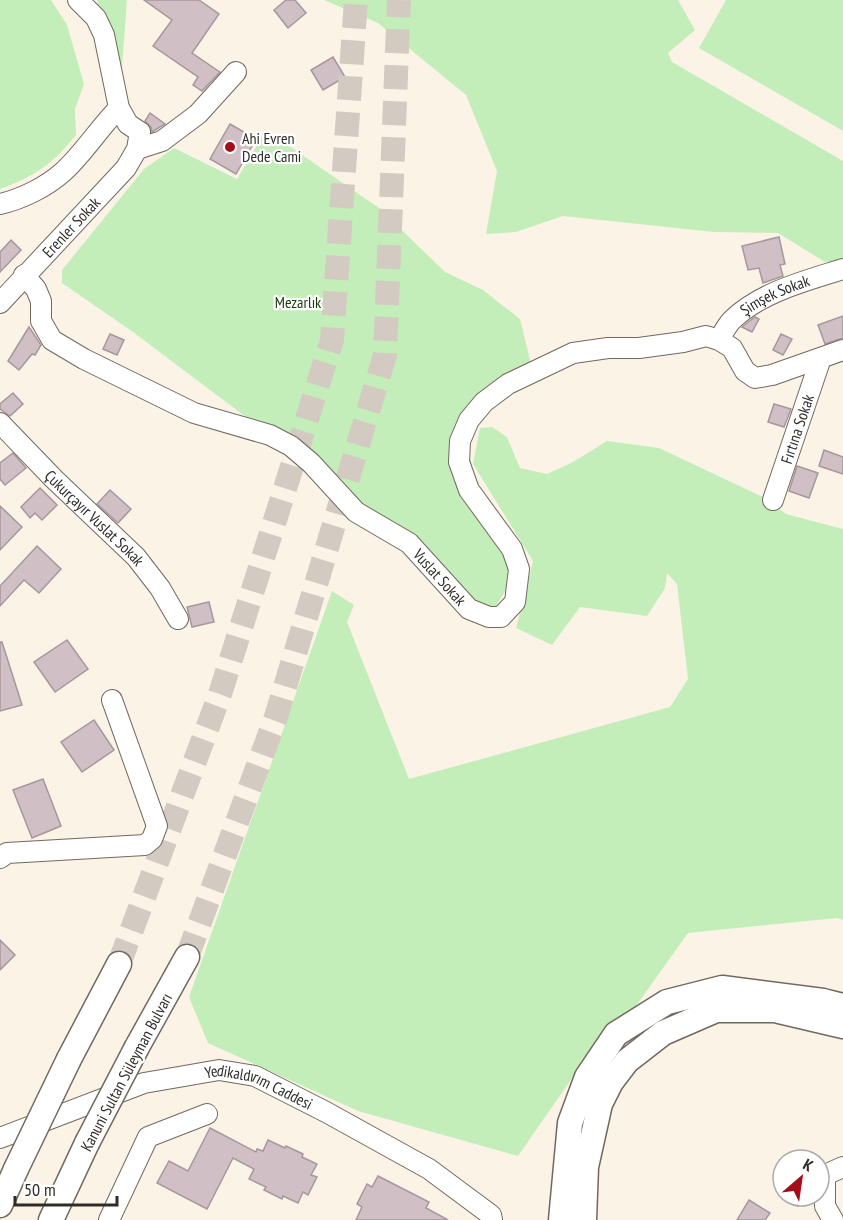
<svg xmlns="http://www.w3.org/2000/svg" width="843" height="1220" font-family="'PT Sans Narrow',sans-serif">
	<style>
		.green { fill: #c3eeb9 }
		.building { fill: #d0c0c5; stroke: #a6979c; stroke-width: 1.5 }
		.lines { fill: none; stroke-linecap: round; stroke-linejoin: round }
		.major-tunnel { stroke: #d3cbc1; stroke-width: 24; stroke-dasharray: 24 12; stroke-linecap: butt }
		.minor-casing { stroke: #71695f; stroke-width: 22 }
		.major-casing { stroke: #71695f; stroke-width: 27 }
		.minor { stroke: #fff; stroke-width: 20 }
		.major { stroke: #fff; stroke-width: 24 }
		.major-bridge-casing { stroke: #71695f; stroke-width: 27; stroke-linecap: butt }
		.major-bridge { stroke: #fff; stroke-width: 24 }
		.poi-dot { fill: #a50d1b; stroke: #fff; stroke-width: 2 }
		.labels { text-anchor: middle; stroke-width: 4.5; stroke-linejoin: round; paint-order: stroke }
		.poi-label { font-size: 16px; fill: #2f2c28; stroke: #fff; text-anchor: start }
		.street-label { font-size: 16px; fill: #2f2c28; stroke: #fff }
		.park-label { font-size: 16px; fill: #143d08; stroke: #fff }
	</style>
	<rect width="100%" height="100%" fill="#fcf3e7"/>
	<!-- green -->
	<g class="green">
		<path d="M0,0H51L67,25L84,84L75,109L76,135C51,165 37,175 0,189Z"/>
		<path d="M97,0H127L119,108Z"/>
		<path d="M324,0H678L695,30L668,53L672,62L843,161V259L825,262L778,233L714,232L563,216L516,232L486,234L497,171L466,95L378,23Z"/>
		<path d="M726,0H843V131L699,48Z"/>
		<path d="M266,130L379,208L445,272L483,290L520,319L533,372L465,430L479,505L519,569L489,617L270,435L133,332L62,283V270L144,169L174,148L237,179Z"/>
		<path d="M492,427L507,437L520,468L547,474L573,462L607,441L659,448L763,497L786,514L843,529V920L837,918L688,933L636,1006L604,1028L577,1071L518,1156L358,1111L208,1043L189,997L332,591L354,605L347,622L409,779L670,707L688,679L677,584L667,573L665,588L647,616L580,607L552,645L516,628L533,561L473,464L480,428Z"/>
	</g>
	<!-- building -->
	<g class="building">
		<path d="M144,0H199L219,14L192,53L220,72L202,91L193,85L198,77L153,46L172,20Z"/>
		<path d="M286,0H295L306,13L288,28L274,10Z"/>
		<path d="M333,57L345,77L323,90L311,70Z"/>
		<path d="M150,113L165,124L152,132L151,127L145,121Z"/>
		<path d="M230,124L256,139L236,174L210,159Z"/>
		<path d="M779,237L785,264L780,265L783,276L763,283L759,268L748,270L742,246Z"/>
		<path d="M11,240L21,250L0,272V252Z"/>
		<path d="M843,316V338L825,344L818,325Z"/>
		<path d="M755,317L759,319L752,332L742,327Z"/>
		<path d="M29,327L41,345L35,355L32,354L19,370L8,361Z"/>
		<path d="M110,334L124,340L117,355L103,349Z"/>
		<path d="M781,334L792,339L783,355L773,350Z"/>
		<path d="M13,393L23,404L10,416L0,409V404Z"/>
		<path d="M774,404L791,409L784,427L768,422Z"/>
		<path d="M824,450L843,457V474L819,466Z"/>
		<path d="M13,453L26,468L5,485L0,479V463Z"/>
		<path d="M797,466L818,473L809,498L789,491Z"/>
		<path d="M40,488L57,505L42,520L35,513L30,518L21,507Z"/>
		<path d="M110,490L131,509L118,523L97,504Z"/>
		<path d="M0,506L22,527L0,550Z"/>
		<path d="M37,546L61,569L39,593L24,580L0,606V586Z"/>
		<path d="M209,602L214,622L192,627L187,607Z"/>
		<path d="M67,640L88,669L55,692L34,662Z"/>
		<path d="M0,642H2L22,705L0,711Z"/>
		<path d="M94,720L114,750L82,772L61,742Z"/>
		<path d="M43,779L61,826L32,838L13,790Z"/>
		<path d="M0,940L15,955L0,970Z"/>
		<path d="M210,1128L256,1152L257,1149L263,1151L268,1140L285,1148L286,1146L303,1154L302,1157L317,1164L311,1175L317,1177L308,1195L303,1192L298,1203L283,1196L282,1199L264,1190L266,1187L249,1179L254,1169L233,1158L207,1209L157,1183L169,1161L188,1171Z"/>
		<path d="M378,1176L429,1202L426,1208L448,1220H356L362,1207L357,1204L367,1184L372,1187Z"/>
		<path d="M749,1200L770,1213L765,1220H737Z"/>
	</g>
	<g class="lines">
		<!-- major-tunnel -->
		<g class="major-tunnel">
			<path d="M187,957L276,717L385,355L399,0"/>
			<path d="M119,964L220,694L332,340L356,0"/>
		</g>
		<!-- minor casing -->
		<g class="minor-casing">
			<g id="minor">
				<path d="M137,149L162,141L198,114L236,72"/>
				<path d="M0,204C22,199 46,187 63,172C84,153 99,128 119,108"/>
				<path id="s1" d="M24,275L36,289L41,301V321L52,340L84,359L194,413L270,435L291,446L311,463L356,512L409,543L469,609L489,617H501L515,602L519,569L512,549L469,490L459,462L460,441L469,420L484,402L508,384L573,353L608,348H639L683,342L706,336L719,340L732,348L745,371L755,378L772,375L843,350"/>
				<path id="s2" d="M0,303L126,168L137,149L140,132L128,124L119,108L104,35L96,18L78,0"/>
				<path id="s3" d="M719,340C723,333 727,325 732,320C761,292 805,281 843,269"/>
				<path id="s4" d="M0,423L54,479L136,557L160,588L178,619"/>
				<path id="s5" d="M773,500L821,358"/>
				<path d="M0,858L7,853L145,845L152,839L157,826L112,700"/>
				<path id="s6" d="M0,1138L144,1083L219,1070L255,1076L326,1112L429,1169L491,1215L492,1220"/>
				<path d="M109,1220L148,1137L207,1114"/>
				<path d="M833,1220L825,1206V1175L843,1167"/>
			</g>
		</g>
		<!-- major casing -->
		<g class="major-casing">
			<g id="major">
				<path d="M137,1047L187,957"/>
				<path d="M69,1059L119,964"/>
				<path d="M0,1205L16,1169"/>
				<path d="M51,1220L87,1143"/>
				<path d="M561,1220L570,1123L587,1077L616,1034L667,1002L722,988L823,1001L843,1006"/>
				<path d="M584,1220L586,1167L600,1104L611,1082L627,1061L663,1033L716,1010H775L843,1026"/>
			</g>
		</g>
		<!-- minor -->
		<use href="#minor" class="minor"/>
		<!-- major -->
		<use href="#major" class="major"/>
		<!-- major-bridge casing -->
		<g class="major-bridge-casing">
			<g id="major-bridge">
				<path d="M87,1143L137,1047"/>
				<path d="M16,1169L69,1059"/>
			</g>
		</g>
		<!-- major-bridge -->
		<use href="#major-bridge" class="major-bridge"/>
	</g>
	<!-- markers -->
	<circle class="poi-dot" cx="230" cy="147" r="6"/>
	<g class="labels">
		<!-- poi labels -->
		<g class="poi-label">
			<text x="242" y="144">Ahi Evren<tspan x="242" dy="18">Dede Cami</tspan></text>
		</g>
		<!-- street labels -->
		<g class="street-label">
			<text dy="6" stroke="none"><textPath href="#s2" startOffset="104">Erenler Sokak</textPath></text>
			<text dy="6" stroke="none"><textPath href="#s3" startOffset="74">Şimşek Sokak</textPath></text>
			<text dy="6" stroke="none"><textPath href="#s5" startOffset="75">Fırtına Sokak</textPath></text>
			<text dy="6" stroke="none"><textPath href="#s4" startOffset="134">Çukurçayır Vuslat Sokak</textPath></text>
			<text dy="6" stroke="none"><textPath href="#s1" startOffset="536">Vuslat Sokak</textPath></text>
			<text transform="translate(126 1072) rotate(-62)" y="6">Kanuni Sultan Süleyman Bulvarı</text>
			<text dy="6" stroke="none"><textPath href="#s6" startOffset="273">Yedikaldırım Caddesi</textPath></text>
		</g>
		<!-- park labels -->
		<g class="park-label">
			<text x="298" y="308">Mezarlık</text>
		</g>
	</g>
	<!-- north arrow -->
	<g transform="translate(801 1178) rotate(29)"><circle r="28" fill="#ffffff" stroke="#acaba9" stroke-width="1.5"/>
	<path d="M0-4.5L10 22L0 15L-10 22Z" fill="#a50d1b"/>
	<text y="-9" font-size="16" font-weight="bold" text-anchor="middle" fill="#2f2c28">K</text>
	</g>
	<!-- scale -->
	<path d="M15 1196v9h102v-9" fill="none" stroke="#2f2c28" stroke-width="3"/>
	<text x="24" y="1196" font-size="18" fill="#2f2c28" stroke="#ffffff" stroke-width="4.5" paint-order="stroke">50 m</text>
</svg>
